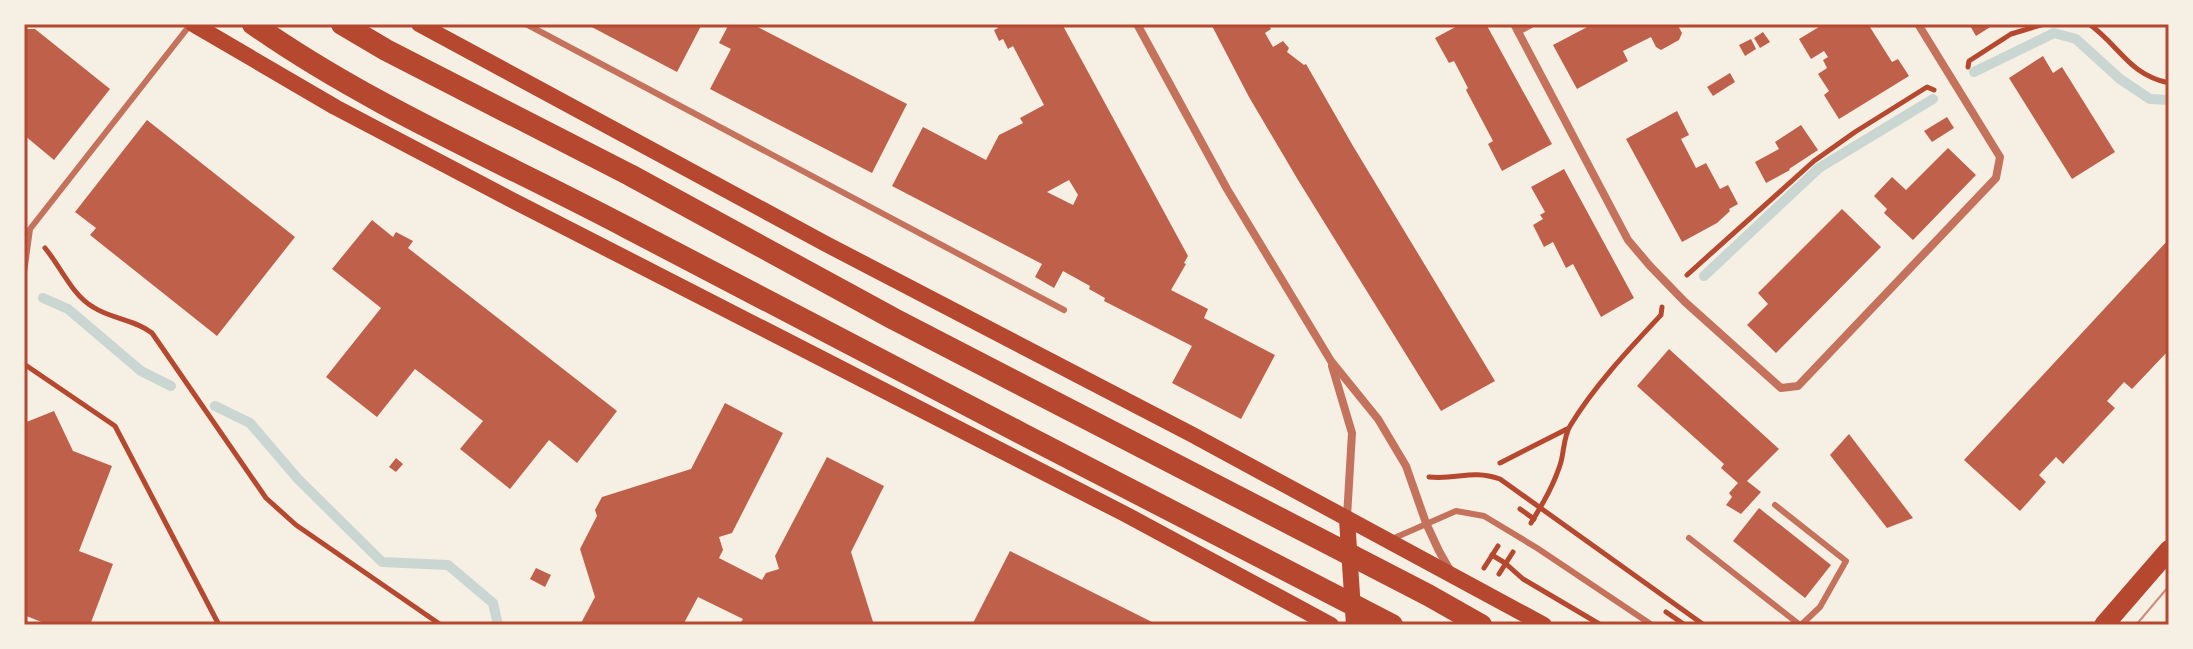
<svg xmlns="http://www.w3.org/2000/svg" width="2193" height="649" font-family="Literata,serif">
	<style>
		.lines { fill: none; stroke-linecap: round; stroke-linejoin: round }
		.stream { stroke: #c9d6d2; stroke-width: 10 }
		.building { fill: #bf614a; fill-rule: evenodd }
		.path { stroke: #b5482f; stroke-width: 5 }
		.service { stroke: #c5725c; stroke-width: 6 }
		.minor { stroke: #c5725c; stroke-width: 8 }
		.secondary { stroke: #b5482f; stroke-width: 16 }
		.primary { stroke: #b5482f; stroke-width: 20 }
		.trunk { stroke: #b5482f; stroke-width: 22 }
		.tram { stroke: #cf8b77; stroke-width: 2 }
		.neatline { fill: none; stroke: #b5482f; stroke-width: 3 }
	</style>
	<rect width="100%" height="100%" fill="#f6efe4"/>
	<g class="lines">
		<!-- stream -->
		<g class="stream">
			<path d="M1974,72L2054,33L2076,39L2120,79L2150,99L2169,100"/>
			<path d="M1704,276L1819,168L1933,99"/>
			<path d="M43,298L68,309L141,371L171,386"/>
			<path d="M215,406L250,423L298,479L382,562L448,565L493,603L498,625"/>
		</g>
	</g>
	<!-- building -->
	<g class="building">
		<path d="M586,24H702L677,72Z"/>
		<path d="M729,24H752L907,104L872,173L710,89L731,49L719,43Z"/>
		<path d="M996,24H1062L1188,256L1184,263L1186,264L1171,290L1208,309L1204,318L1275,355L1241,419L1172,383L1192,346L1104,301L1105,298L1089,289L1090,286L1063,271L1054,288L1035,277L1042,264L892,186L923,127L986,160L999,135L1023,123L1020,118L1044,105L1013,46L1008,49L1003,39L999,41L994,30L998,28ZM1069,180L1078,195L1073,205L1047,192Z"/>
		<path d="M1211,24H1268L1271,29L1265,33L1273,47L1283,41L1289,48L1287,52L1304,65L1306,64L1353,146L1495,381L1441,411L1298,180L1249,97Z"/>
		<path d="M1461,24H1486L1552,144L1502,171L1488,144L1493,141L1466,90L1468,88L1454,61L1449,63L1435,38Z"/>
		<path d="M1593,24H1677L1682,33L1679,40L1661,50L1656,47L1651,37L1623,51L1628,61L1577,89L1553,45Z"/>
		<path d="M1824,24H1868L1892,62L1898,59L1909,76L1839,119L1824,95L1829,91L1818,74L1827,68L1823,60L1828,57L1824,51L1811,59L1799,39Z"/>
		<path d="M1969,24H1995L1976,36Z"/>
		<path d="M24,29H35L110,89L54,160L24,135Z"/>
		<path d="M1763,32L1770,42L1760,48L1754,38Z"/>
		<path d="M1751,39L1756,49L1745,56L1739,45Z"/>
		<path d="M2043,56L2053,73L2062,67L2115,152L2072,179L2009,78Z"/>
		<path d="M1730,73L1735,82L1713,96L1707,87Z"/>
		<path d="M1677,111L1689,135L1681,139L1696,168L1706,163L1720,189L1728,185L1738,204L1729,209L1730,211L1717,223L1682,242L1626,139Z"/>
		<path d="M1947,117L1954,128L1932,142L1924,131Z"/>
		<path d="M147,120L295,237L217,336L90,235L96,228L75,212Z"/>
		<path d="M1801,125L1818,150L1789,169L1790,170L1766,183L1755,162L1779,149L1775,142Z"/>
		<path d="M1948,148L1976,175L1913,240L1884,213L1887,209L1874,196L1892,177L1906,190Z"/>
		<path d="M1564,169L1634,298L1601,317L1573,264L1566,268L1553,242L1544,247L1533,225L1543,219L1540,215L1545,212L1531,187Z"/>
		<path d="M1842,209L1881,247L1776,353L1747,325L1768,304L1758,293Z"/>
		<path d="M372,220L393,237L396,232L413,241L408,248L617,411L577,463L549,440L510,489L460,449L483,421L415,369L377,417L326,377L381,308L332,269Z"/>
		<path d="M2169,239V350L2132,389L2124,382L2107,401L2115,408L2063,464L2056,457L2039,475L2046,482L2020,511L1964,460Z"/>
		<path d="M1669,349L1779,449L1747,481L1761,492L1741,514L1726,505L1732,497L1729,493L1738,483L1721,468L1724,464L1637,386Z"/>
		<path d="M725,403L783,433L732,533L719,537L723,550L719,558L762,580L766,573L779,569L775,556L827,457L884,486L851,552L874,625H739L743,619L698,597L683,625H580L595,597L580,549L597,516L595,510L602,497L691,469Z"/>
		<path d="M54,411L73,451L112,466L79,551L113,564L90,625H49L24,615V423Z"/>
		<path d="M1849,434L1913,518L1887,528L1830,455Z"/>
		<path d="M396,458L403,464L396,472L389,467Z"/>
		<path d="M1759,508L1831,565L1805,598L1733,541Z"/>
		<path d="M1010,551L1158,625H972Z"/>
		<path d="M536,568L551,575L545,587L530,579Z"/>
	</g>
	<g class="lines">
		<!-- path -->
		<g class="path">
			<path d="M2089,24C2120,46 2129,75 2169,83"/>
			<path d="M1968,67L1969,61L2011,34L2044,24"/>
			<path d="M45,248C61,267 72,295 93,307C111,319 134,319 152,333L266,498L296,525L441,625"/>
			<path d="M1687,275L1814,161L1855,132L1927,87L1934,90"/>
			<path d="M24,364L115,426L219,625"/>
			<path d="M1500,463L1567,429"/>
			<path d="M1429,477C1458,480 1471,469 1500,479L1704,625"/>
			<path d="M1520,509L1534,519"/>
			<path d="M1531,523C1543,503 1554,485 1561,462C1564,450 1564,436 1570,426C1594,386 1630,348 1661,315L1662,307"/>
			<path d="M1492,555L1505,563L1523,579L1601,625"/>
			<path d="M1484,568L1498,546"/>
			<path d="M1499,574L1513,552"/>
			<path d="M1666,612L1685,625"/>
		</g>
		<!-- service -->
		<g class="service">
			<path d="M526,24L1064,310"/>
			<path d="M24,273L30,229L190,25"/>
			<path d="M1775,505L1846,561L1820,607L1801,625"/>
			<path d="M1689,538L1800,625"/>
			<path d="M1392,539L1456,511L1484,516L1537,548L1652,625"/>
		</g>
		<!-- minor -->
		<g class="minor">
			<path d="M1137,24L1227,189L1331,361L1378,419L1406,466L1426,523L1439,551L1451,572"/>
			<path d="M1514,24L1628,240L1650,266L1685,302L1781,388L1798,386L1996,178L2000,157L1918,24"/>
			<path d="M1518,31L1531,24"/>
			<path d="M1332,366L1352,433L1347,517"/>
		</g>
		<!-- secondary -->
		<g class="secondary">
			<path d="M193,24L335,107L508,198L1123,513L1331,625"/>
			<path d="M419,24L826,244L1191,434L1544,625"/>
			<path d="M1347,519L1354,625"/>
		</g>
		<!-- primary -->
		<path class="primary" d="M2104,625L2169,550"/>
		<!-- trunk -->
		<g class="trunk">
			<path d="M253,24C368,105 503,162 628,228C882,362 1137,493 1392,625"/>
			<path d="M342,24L386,50L630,175L894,319L1428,595L1481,625"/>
		</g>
		<!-- tram -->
		<path class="tram" d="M2136,625L2169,586"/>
	</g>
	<!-- border -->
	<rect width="2193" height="649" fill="none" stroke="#f6efe4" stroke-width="52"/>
	<rect x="26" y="26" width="2141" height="597" class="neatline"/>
</svg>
